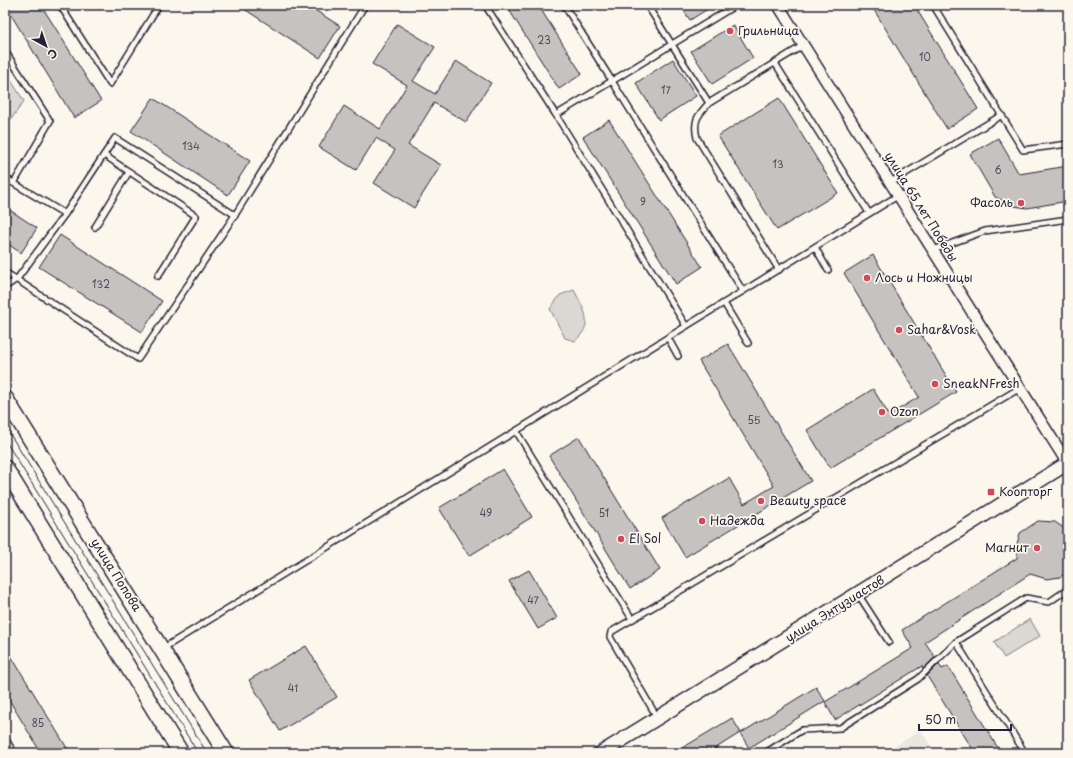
<svg xmlns="http://www.w3.org/2000/svg" width="1073" height="758" font-family="'Playpen Sans',sans-serif">
	<style>
		.built { fill: #ebe7df }
		.green { fill: #dbd8d3; stroke: #7e7d87 }
		.building { fill: #c6c2c0; stroke: #22223b }
		.lines { fill: none; stroke-linecap: round; stroke-linejoin: round }
		.service-casing { stroke: #22223b; stroke-width: 8 }
		.minor-casing { stroke: #22223b; stroke-width: 13 }
		.tertiary-casing { stroke: #22223b; stroke-width: 16 }
		.secondary-casing { stroke: #22223b; stroke-width: 18 }
		.service { stroke: #fbf7ec; stroke-width: 5 }
		.minor { stroke: #fbf7ec; stroke-width: 10 }
		.tertiary { stroke: #fbf7ec; stroke-width: 13 }
		.secondary { stroke: #fbf7ec; stroke-width: 15 }
		.tram { stroke: #22223b; stroke-width: 1 }
		.poi-dot { fill: #d1495b; stroke: #fbf7ec; stroke-width: 1.5 }
		.labels { text-anchor: middle; stroke-width: 3.5; stroke-linejoin: round; paint-order: stroke }
		.number-label { font-size: 10px; fill: #4b4a5c }
		.poi-label { font-size: 12px; fill: #22223b; stroke: #fbf7ec; text-anchor: start }
		.street-label { font-size: 12px; fill: #22223b; stroke: #fbf7ec }
	</style>
	<rect width="100%" height="100%" fill="#fbf7ec"/>
	<filter id="ink" filterUnits="userSpaceOnUse"><feTurbulence type="fractalNoise" baseFrequency=".025" numOctaves="2"/><feDisplacementMap in="SourceGraphic" scale="8" xChannelSelector="R" yChannelSelector="G"/><feConvolveMatrix kernelMatrix="1 2 1 2 8 2 1 2 1" color-interpolation-filters="sRGB"/></filter>
	<g filter="url(#ink)">
		<!-- built -->
		<path class="built" d="M921,730L935,753H884Z"/>
		<!-- green -->
		<g class="green">
			<path d="M5,71L24,101L5,128Z"/>
			<path d="M574,290C584,310 595,324 575,341L565,338L550,309L560,295Z"/>
			<path d="M1030,619L1040,636L1004,658L994,642Z"/>
		</g>
		<!-- building -->
		<g class="building">
			<path d="M5,5H41L101,101L74,118Z"/>
			<path d="M238,5H307L340,26L320,58Z"/>
			<path d="M506,5H538L582,74L559,89Z"/>
			<path d="M680,5H714L690,20Z"/>
			<path d="M871,5H914L978,109L947,129Z"/>
			<path d="M397,24L435,47L413,81L435,94L456,61L491,83L466,122L434,103L408,145L441,165L414,208L374,183L395,150L376,138L356,170L319,147L344,106L380,129L407,85L372,64Z"/>
			<path d="M733,25L753,58L712,84L691,51Z"/>
			<path d="M673,59L696,96L659,120L636,83Z"/>
			<path d="M153,98L250,161L228,195L131,131Z"/>
			<path d="M779,98L838,193L777,230L718,136Z"/>
			<path d="M609,120L702,267L676,284L583,137Z"/>
			<path d="M998,138L1019,174L1068,166V201L1027,208L1014,206L995,197L970,154Z"/>
			<path d="M5,207L37,228L21,253L5,242Z"/>
			<path d="M60,235L162,301L142,332L39,267Z"/>
			<path d="M873,255L956,392L830,468L807,430L873,389L889,415L919,397L844,273Z"/>
			<path d="M728,344L811,481L685,557L662,518L729,478L744,504L774,486L699,361Z"/>
			<path d="M579,437L660,570L630,589L549,456Z"/>
			<path d="M503,469L532,517L469,556L439,508Z"/>
			<path d="M1038,521L1055,522L1068,531V572L1060,577L1047,579L1030,574L925,642L935,657L923,669L922,666L835,720L825,702L913,648L902,630L1017,558V544L1020,533Z"/>
			<path d="M529,570L557,618L538,629L509,581Z"/>
			<path d="M5,646L70,753H41L5,693Z"/>
			<path d="M306,646L337,697L280,731L249,680Z"/>
			<path d="M939,664L942,669L948,666L1001,753H975L927,676Z"/>
			<path d="M816,687L825,701L749,748L740,733L708,753H674L732,718L741,733Z"/>
		</g>
		<g class="lines">
			<!-- service casing -->
			<g class="service-casing">
				<g id="service">
					<path d="M60,5L110,84L159,5"/>
					<path d="M485,5L556,115L612,81L564,5"/>
					<path d="M647,5L709,103"/>
					<path d="M736,5L612,81L743,291"/>
					<path d="M933,5L1023,150L1068,144"/>
					<path d="M5,51L50,121L14,183"/>
					<path d="M775,63L869,213"/>
					<path d="M556,115L686,326"/>
					<path d="M104,155L196,216L158,276"/>
					<path d="M5,178L65,214"/>
					<path d="M891,182L1002,115"/>
					<path d="M95,227L129,172"/>
					<path d="M815,247L828,270"/>
					<path d="M933,250L985,231L1068,219"/>
					<path d="M779,270L697,138C693,121 697,116 709,103L804,45"/>
					<path d="M5,272L138,359L235,215L365,5"/>
					<path d="M5,287L17,279L65,214L115,138L235,215"/>
					<path d="M724,303L748,343"/>
					<path d="M668,338L678,356"/>
					<path d="M516,431L632,619"/>
					<path d="M858,594L889,642"/>
					<path d="M956,642L1025,753"/>
					<path d="M162,649L899,195"/>
					<path d="M657,717L610,637L611,632L1020,388"/>
					<path d="M5,738L14,753"/>
					<path d="M765,753L802,730L840,728L918,679L956,642L1026,598L1049,602L1068,589"/>
				</g>
			</g>
			<!-- minor casing -->
			<g class="minor-casing">
				<path id="minor" d="M778,5L1068,464"/>
			</g>
			<!-- tertiary casing -->
			<g class="tertiary-casing">
				<path id="tertiary" d="M601,753L1068,463"/>
			</g>
			<!-- secondary casing -->
			<g class="secondary-casing">
				<g id="secondary">
					<path d="M5,398L226,753"/>
					<path d="M5,468L181,753"/>
				</g>
			</g>
			<!-- service -->
			<use href="#service" class="service"/>
			<!-- minor -->
			<use href="#minor" class="minor"/>
			<!-- tertiary -->
			<use href="#tertiary" class="tertiary"/>
			<!-- secondary -->
			<use href="#secondary" class="secondary"/>
			<!-- tram -->
			<g class="tram">
				<path d="M5,426L207,753"/>
				<path d="M5,440L198,753"/>
			</g>
		</g>
	</g>
	<!-- markers -->
	<g class="poi-dot">
		<circle cx="730" cy="31" r="4"/>
		<circle cx="1021" cy="203" r="4"/>
		<circle cx="867" cy="278" r="4"/>
		<circle cx="899" cy="330" r="4"/>
		<circle cx="935" cy="384" r="4"/>
		<circle cx="882" cy="412" r="4"/>
		<rect x="987" y="488" width="8" height="8" rx="2"/>
		<circle cx="761" cy="501" r="4"/>
		<circle cx="702" cy="521" r="4"/>
		<circle cx="621" cy="539" r="4"/>
		<circle cx="1037" cy="548" r="4"/>
	</g>
	<g class="labels">
		<!-- number labels -->
		<g class="number-label">
			<text x="544" y="44">23</text>
			<text x="925" y="61">10</text>
			<text x="666" y="94">17</text>
			<text x="191" y="150">134</text>
			<text x="778" y="168">13</text>
			<text x="998" y="174">6</text>
			<text x="643" y="206">9</text>
			<text x="101" y="288">132</text>
			<text x="754" y="424">55</text>
			<text x="486" y="517">49</text>
			<text x="604" y="517">51</text>
			<text x="533" y="604">47</text>
			<text x="293" y="692">41</text>
			<text x="38" y="727">85</text>
		</g>
		<!-- poi labels -->
		<g class="poi-label">
			<text x="738" y="35">Грильница</text>
			<text x="1013" y="207" text-anchor="end">Фасоль</text>
			<text x="875" y="282">Лось и Ножницы</text>
			<text x="907" y="334">Sahar&amp;Vosk</text>
			<text x="943" y="388">SneakNFresh</text>
			<text x="890" y="416">Ozon</text>
			<text x="999" y="496">Коопторг</text>
			<text x="769" y="505">Beauty space</text>
			<text x="710" y="525">Надежда</text>
			<text x="629" y="543">El Sol</text>
			<text x="1029" y="552" text-anchor="end">Магнит</text>
		</g>
		<!-- street labels -->
		<g class="street-label">
			<text transform="translate(921 207) rotate(58)" y="4">улица 65 лет Победы</text>
			<text transform="translate(116 575) rotate(58)" y="4">улица Попова</text>
			<text transform="translate(835 609) rotate(-32)" y="4">улица Энтузиастов</text>
		</g>
	</g>
	<!-- margin -->
	<rect width="1073" height="758" fill="none" stroke="#fbf7ec" stroke-width="20"/>
	<rect x="10" y="10" width="1053" height="738" fill="none" stroke="#22223b" stroke-width="1.5" filter="url(#ink)"/>
	<!-- north arrow -->
	<g transform="translate(46 46) rotate(140)" stroke="#fbf7ec" stroke-width="3" paint-order="stroke">
	<path d="M0-3L7 15L0 10L-7 15Z" fill="#22223b"/>
	<text y="-6" font-size="11" font-weight="bold" text-anchor="middle" fill="#22223b">С</text>
	</g>
	<!-- scale -->
	<path d="M919 724v6h92v-6" fill="none" stroke="#22223b" stroke-width="2"/>
	<text x="925" y="724" font-size="12" fill="#22223b" stroke="#fbf7ec" stroke-width="3" paint-order="stroke">50 m</text>
</svg>
